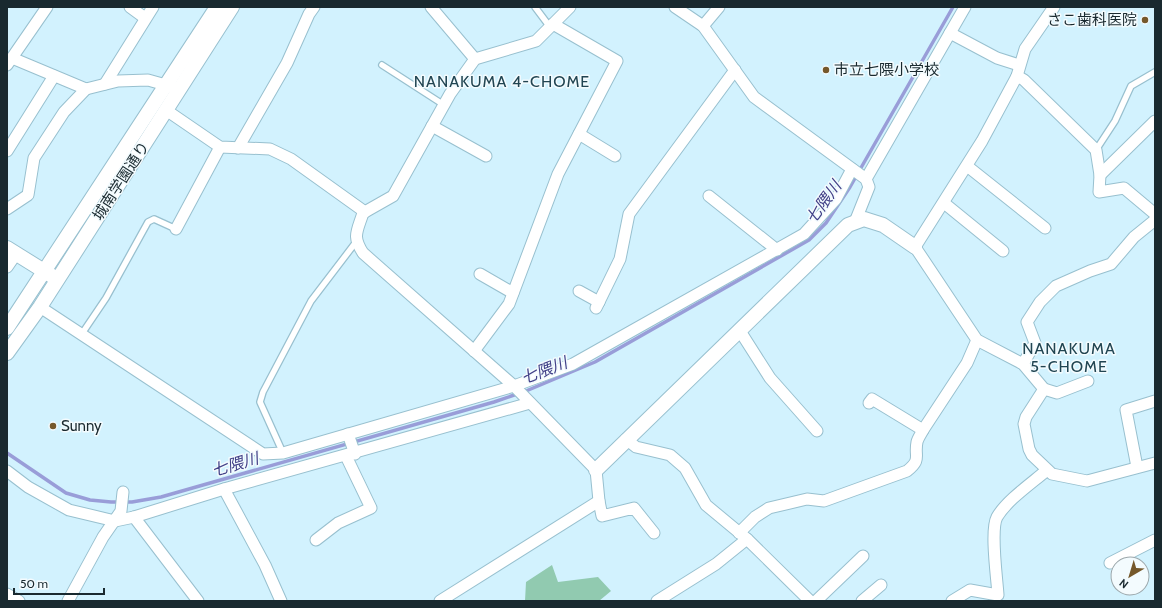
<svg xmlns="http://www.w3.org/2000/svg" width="1162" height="608" font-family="Cabin,'Noto Sans JP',sans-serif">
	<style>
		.green { fill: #91cab0 }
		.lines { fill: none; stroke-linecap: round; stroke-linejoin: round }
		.stream { stroke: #999dd8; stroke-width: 3.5 }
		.service-casing { stroke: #98c0cf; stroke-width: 8 }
		.minor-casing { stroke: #98c0cf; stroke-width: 13 }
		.tertiary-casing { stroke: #98c0cf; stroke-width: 16 }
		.service { stroke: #fff; stroke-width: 5.5 }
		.minor { stroke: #fff; stroke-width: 11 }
		.tertiary { stroke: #fff; stroke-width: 14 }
		.poi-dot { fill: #75582b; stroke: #f3fbfe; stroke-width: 1.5 }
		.labels { text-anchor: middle; stroke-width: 3; stroke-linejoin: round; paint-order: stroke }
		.poi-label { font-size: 15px; fill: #19292f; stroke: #f3fbfe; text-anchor: start }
		.street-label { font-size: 15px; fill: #19292f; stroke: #f3fbfe }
		.neighbourhood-label { font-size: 16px; letter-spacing: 1px; fill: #214552; stroke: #f3fbfe }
		.water-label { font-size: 16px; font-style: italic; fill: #424188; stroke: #f3fbfe }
	</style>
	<rect width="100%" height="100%" fill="#d2f2fe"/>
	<!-- green -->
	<path class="green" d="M552,565L558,582L598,577L611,591L599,601H525L526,582Z"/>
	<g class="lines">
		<!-- stream -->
		<path class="stream" d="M7,453L66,493L90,500L111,502H132L161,497L494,402L526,391L595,362L809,240L826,223L850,187L953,7"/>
		<!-- service casing -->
		<g class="service-casing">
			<g id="service">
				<path d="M535,7L550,27"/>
				<path d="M382,65L444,105"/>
				<path d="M1096,150L1115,121L1131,86L1155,72"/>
				<path d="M81,335L106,298L148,222L154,219L176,229"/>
				<path d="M283,453L260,402L263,392L311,301L356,242"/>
			</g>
		</g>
		<!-- minor casing -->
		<g class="minor-casing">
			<g id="minor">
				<path d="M130,7L145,18"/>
				<path d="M431,7L475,59"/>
				<path d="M570,7L536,41L475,59L450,94L393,196L363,213C357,232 352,236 363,253L514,386L596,470L599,501L602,516L634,508L654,533"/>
				<path d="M675,7L703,26L754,97L866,179L869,187L855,222"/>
				<path d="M1054,7L1025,49L1017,76L982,141L915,247L977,340L1023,364L1044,389L1026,417L1024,424L1029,449L1032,455L1052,474L1087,481L1155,463"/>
				<path d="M703,26L719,7"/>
				<path d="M950,33L965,7"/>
				<path d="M12,58L86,89L118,81L148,80L173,87"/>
				<path d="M7,65L47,7"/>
				<path d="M1017,76L1024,80L1096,150L1100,175L1099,192L1124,188L1155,214"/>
				<path d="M105,84L153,7"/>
				<path d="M166,110L220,147L270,149L291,159L365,212"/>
				<path d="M432,126L486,156"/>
				<path d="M579,134L615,156"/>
				<path d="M238,148L287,63L309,14L314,7"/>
				<path d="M7,151L54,76"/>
				<path d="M967,166L1045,228"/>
				<path d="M1100,175L1155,121"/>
				<path d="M866,179L950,33L997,58L1019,65"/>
				<path d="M709,196L777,250"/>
				<path d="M944,203L1003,251"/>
				<path d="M7,209L28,195L34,158L64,112L86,89"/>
				<path d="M176,229L220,147"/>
				<path d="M7,267L16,254"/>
				<path d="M480,274L513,293"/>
				<path d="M579,291L599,302"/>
				<path d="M40,307L263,454L283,453L514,386L573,364L804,234L836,199L852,169"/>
				<path d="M596,308L620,259L629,214L735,70"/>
				<path d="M740,331L770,378L817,431"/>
				<path d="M474,351L509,304L558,174L617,61L553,24"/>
				<path d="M1023,364L1035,343L1027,322L1040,302L1056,286L1090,271L1111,264L1134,237L1155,220"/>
				<path d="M1044,389L1057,393L1088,381"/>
				<path d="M869,403L872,399L923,430"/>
				<path d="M348,434L355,454"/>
				<path d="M626,439L636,447L670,455L685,468L706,505L747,539L810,601"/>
				<path d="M1137,467L1126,410L1155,401"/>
				<path d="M7,471L28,487L69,510L115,521L134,517L224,489L530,403"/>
				<path d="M224,489L265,565L281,601"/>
				<path d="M134,517L198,601"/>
				<path d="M739,533L755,517L769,508L807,499L824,501L907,471C922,459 914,457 917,442C918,438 921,434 923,430L967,363L977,340"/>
				<path d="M316,540L338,523L371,508L346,456"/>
				<path d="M1110,563L1155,540"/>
				<path d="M7,594L19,601"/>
				<path d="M68,601L103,537L121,511L123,492"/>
				<path d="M440,601L599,501"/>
				<path d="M657,601L716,564L747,539"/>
				<path d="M816,601L863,556"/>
				<path d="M862,601L881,585"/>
				<path d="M952,601L970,590L998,595C997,578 990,530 997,517C1007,500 1032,483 1047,470"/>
			</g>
		</g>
		<!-- tertiary casing -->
		<g class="tertiary-casing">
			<g id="tertiary">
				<path d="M7,248L52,276"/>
				<path d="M7,328L217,7"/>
				<path d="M7,353L40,307L232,7"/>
				<path d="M596,470L848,225L864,219L883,225L915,247"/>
			</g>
		</g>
		<!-- service -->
		<use href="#service" class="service"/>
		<!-- minor -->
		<use href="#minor" class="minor"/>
		<!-- tertiary -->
		<use href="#tertiary" class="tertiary"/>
	</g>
	<!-- markers -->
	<g class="poi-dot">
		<circle cx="1145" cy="20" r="4"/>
		<circle cx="826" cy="70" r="4"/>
		<circle cx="53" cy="426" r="4"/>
	</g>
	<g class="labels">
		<!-- poi labels -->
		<g class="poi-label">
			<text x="1137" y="25" text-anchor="end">さこ歯科医院</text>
			<text x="834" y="75">市立七隈小学校</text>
			<text x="61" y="431">Sunny</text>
		</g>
		<!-- street labels -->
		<g class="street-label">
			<text transform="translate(121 181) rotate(-57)" y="5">城南学園通り</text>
		</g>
		<!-- neighbourhood labels -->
		<g class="neighbourhood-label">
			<text x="502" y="87">NANAKUMA 4-CHOME</text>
			<text x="1069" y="354">NANAKUMA<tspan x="1069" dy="18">5-CHOME</tspan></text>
		</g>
		<!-- water labels -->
		<g class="water-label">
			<text transform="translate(823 202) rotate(-54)" y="6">七隈川</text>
			<text transform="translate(544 370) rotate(-21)" y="6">七隈川</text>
			<text transform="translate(235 464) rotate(-16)" y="6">七隈川</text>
		</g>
	</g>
	<!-- border -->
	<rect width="1162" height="608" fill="none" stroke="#19292f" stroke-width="16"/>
	<!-- north arrow -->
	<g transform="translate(1130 576) rotate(218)"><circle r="19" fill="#f3fbfe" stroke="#9ca7ab"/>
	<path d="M0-3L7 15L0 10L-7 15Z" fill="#75582b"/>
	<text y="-6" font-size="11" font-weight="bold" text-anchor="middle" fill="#19292f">N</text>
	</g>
	<!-- scale -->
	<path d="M14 588v6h90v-6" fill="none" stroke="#19292f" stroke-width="2"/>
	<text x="20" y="588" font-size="12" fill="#19292f" stroke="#f3fbfe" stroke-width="3" paint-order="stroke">50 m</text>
</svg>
